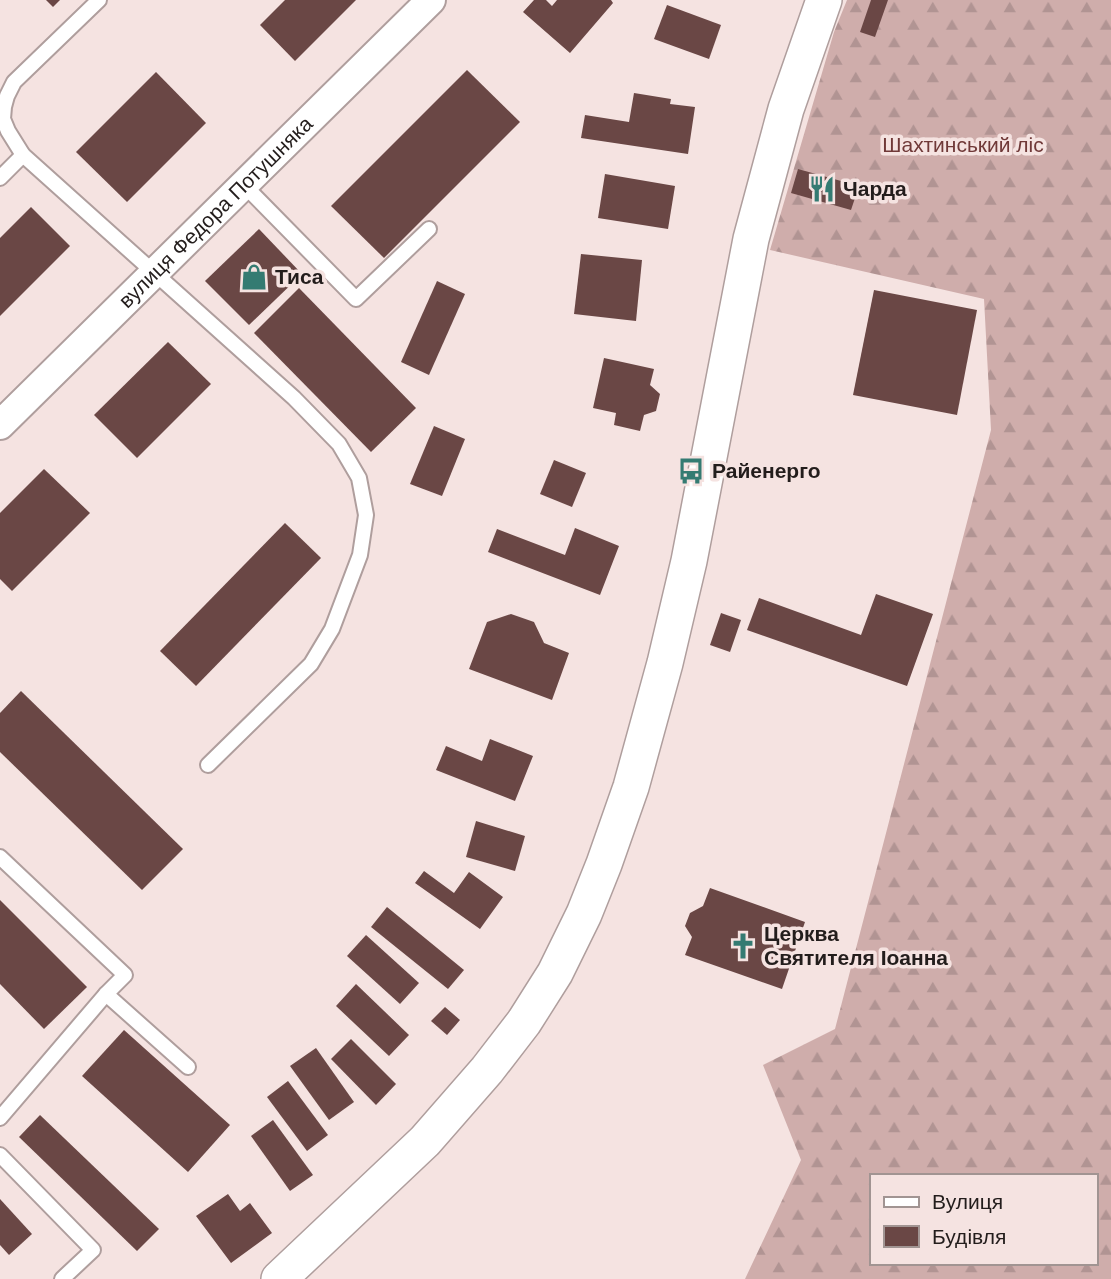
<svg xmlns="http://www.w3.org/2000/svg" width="1111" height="1279" font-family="Helvetica,sans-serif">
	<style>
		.forest { fill: url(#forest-firs); fill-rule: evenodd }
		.building { fill: #6a4745 }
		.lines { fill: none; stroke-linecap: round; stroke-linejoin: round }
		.service-casing { stroke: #af9e9d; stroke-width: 18 }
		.minor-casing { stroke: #af9e9d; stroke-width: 32 }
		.tertiary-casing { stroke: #af9e9d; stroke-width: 38 }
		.service { stroke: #fff; stroke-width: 14 }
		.minor { stroke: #fff; stroke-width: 28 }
		.tertiary { stroke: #fff; stroke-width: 35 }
		.labels { text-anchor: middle; stroke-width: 7; stroke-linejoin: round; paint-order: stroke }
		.park-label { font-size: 21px; fill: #703938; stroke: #f5e3e1 }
		.poi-label { font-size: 21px; font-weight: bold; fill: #231d1c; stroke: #f5e3e1; text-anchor: start }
		.street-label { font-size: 21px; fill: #231d1c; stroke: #f5e3e1 }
	</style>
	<defs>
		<pattern id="forest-firs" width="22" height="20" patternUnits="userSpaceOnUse" patternTransform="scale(1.75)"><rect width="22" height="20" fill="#cfadab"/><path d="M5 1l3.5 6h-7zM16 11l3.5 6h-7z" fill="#b19493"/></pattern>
	</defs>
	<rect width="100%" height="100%" fill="#f5e3e1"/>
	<!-- forest -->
	<path class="forest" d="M847,0H1111V1279H745L801,1160L763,1065L835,1029L991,430L984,299L770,250L834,32ZM871,1176H1095V1263H871Z"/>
	<!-- building -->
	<g class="building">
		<path d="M46,0H60L53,7Z"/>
		<path d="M285,0H356L295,61L260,25Z"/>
		<path d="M534,0H546L552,6L557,0H611L613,3L570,53L523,12Z"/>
		<path d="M871,0H888L875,37L860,32Z"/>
		<path d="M667,5L721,25L709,59L654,39Z"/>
		<path d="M467,70L520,122L384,258L331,206Z"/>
		<path d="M156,72L206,123L127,202L76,152Z"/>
		<path d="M634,93L671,99L670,104L695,107L688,154L581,138L585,115L629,122Z"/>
		<path d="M798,169L859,186L851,210L791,193Z"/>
		<path d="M605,174L675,186L668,229L598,218Z"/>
		<path d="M31,207L70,246L0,316V238Z"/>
		<path d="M259,229L302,274L249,325L205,281Z"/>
		<path d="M581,254L642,260L636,321L574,314Z"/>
		<path d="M437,281L465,294L429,375L401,362Z"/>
		<path d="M299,288L416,408L371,452L254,333Z"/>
		<path d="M874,290L977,310L957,415L853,395Z"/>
		<path d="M168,342L211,384L137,458L94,415Z"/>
		<path d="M604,358L654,369L650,385L660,394L656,411L644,415L640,431L614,425L616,413L593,408Z"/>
		<path d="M434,426L465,439L442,496L410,484Z"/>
		<path d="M554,460L586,473L572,507L540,494Z"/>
		<path d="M44,469L90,513L12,591L0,579V513Z"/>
		<path d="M285,523L321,558L196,686L160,651Z"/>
		<path d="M575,528L619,546L600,595L488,552L497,529L565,555Z"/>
		<path d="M876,594L933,614L907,686L747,630L759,598L861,635Z"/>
		<path d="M721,613L741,620L730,652L710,645Z"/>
		<path d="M511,614L534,622L544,643L569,653L552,700L469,669L487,622Z"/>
		<path d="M21,691L183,849L142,890L0,752V713Z"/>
		<path d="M490,739L533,756L515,801L436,770L446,746L482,761Z"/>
		<path d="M476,821L525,836L515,871L466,857Z"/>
		<path d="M424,871L454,893L469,872L503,897L480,929L415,883Z"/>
		<path d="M710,888L805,922L782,989L685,955L692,937L685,926L690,913L703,906Z"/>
		<path d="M0,900L87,987L44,1029L0,984Z"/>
		<path d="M387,907L464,970L448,989L371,927Z"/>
		<path d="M366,935L419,983L400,1004L347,956Z"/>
		<path d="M356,984L409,1035L389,1056L336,1006Z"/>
		<path d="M445,1007L460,1020L447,1035L431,1021Z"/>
		<path d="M124,1030L230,1125L188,1172L82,1076Z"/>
		<path d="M351,1039L396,1084L376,1105L331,1059Z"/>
		<path d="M316,1048L354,1102L329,1120L290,1066Z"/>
		<path d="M288,1081L328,1135L307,1151L267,1097Z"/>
		<path d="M40,1115L159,1229L137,1251L19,1137Z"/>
		<path d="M273,1120L313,1175L290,1191L251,1136Z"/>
		<path d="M228,1194L240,1211L250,1203L272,1233L231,1263L196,1216Z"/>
		<path d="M0,1199L32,1234L9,1255L0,1245Z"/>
	</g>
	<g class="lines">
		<!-- service casing -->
		<g class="service-casing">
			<g id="service">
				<path d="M99,0L14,82L7,96L4,107L3,119L8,131L23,155L294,398L339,444L359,478L366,515L360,555L332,629L311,664L208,765"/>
				<path d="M0,178L23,155"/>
				<path d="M244,185L356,299L429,229"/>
				<path d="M0,857L125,975L106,994L0,1118"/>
				<path d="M106,994L188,1067"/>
				<path d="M0,1155L93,1250L62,1279"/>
			</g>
		</g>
		<!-- minor casing -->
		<g class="minor-casing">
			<g id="minor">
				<path id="s1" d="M0,425L431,0"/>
			</g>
		</g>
		<!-- tertiary casing -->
		<g class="tertiary-casing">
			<path id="tertiary" d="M279,1279L425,1141L487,1070L524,1022L555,973L584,914L604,864L631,787L665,663L689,561L751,239L786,109L824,0"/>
		</g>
		<!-- service -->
		<use href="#service" class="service"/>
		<!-- minor -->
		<use href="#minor" class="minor"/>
		<!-- tertiary -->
		<use href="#tertiary" class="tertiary"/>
	</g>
	<!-- icons -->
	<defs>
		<g id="restaurant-bare" transform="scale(2.1)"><path d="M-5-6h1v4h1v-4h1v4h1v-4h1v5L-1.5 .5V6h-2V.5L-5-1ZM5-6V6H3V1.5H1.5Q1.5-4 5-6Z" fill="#347b72" stroke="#f5e3e1" stroke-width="2.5" paint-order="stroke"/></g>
		<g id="shop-bare" transform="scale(2.1)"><path d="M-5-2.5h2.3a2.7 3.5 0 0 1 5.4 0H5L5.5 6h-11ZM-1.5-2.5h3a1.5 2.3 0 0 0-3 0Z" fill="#347b72" stroke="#f5e3e1" stroke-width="2.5" paint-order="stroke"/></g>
		<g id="bus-bare" transform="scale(2.1)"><path d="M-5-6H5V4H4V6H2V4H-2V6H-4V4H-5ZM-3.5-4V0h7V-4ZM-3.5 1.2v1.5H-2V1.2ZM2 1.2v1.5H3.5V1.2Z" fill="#347b72" stroke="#f5e3e1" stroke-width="2.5" paint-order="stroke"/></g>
		<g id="church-bare" transform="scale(2.1)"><path d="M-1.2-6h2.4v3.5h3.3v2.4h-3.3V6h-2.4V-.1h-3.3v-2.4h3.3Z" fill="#347b72" stroke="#f5e3e1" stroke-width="2.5" paint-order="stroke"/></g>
	</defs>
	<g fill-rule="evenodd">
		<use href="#restaurant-bare" x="822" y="189"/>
		<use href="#shop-bare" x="254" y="277"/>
		<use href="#bus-bare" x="691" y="471"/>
		<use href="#church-bare" x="743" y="946"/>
	</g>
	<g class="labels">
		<!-- park labels -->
		<g class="park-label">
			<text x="963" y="152">Шахтинський ліс</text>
		</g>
		<!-- poi labels -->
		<g class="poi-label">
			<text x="843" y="196">Чарда</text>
			<text x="275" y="284">Тиса</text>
			<text x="712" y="478">Райенерго</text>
			<text x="764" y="941">Церква<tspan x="764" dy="24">Святителя Іоанна</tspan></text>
		</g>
		<!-- street labels -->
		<g class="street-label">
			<text dy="7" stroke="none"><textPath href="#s1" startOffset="303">вулиця Федора Потушняка</textPath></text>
		</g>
	</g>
	<!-- legend -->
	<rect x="870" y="1174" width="228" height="91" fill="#f5e3e1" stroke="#a19492" stroke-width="2"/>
	<rect x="884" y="1197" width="35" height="10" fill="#ffffff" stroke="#a19492" stroke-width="2"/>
	<text x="932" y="1209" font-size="21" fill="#231d1c">Вулиця</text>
	<rect x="884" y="1226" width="35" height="21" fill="#6a4745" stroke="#a19492" stroke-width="2"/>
	<text x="932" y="1244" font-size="21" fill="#231d1c">Будівля</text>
</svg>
